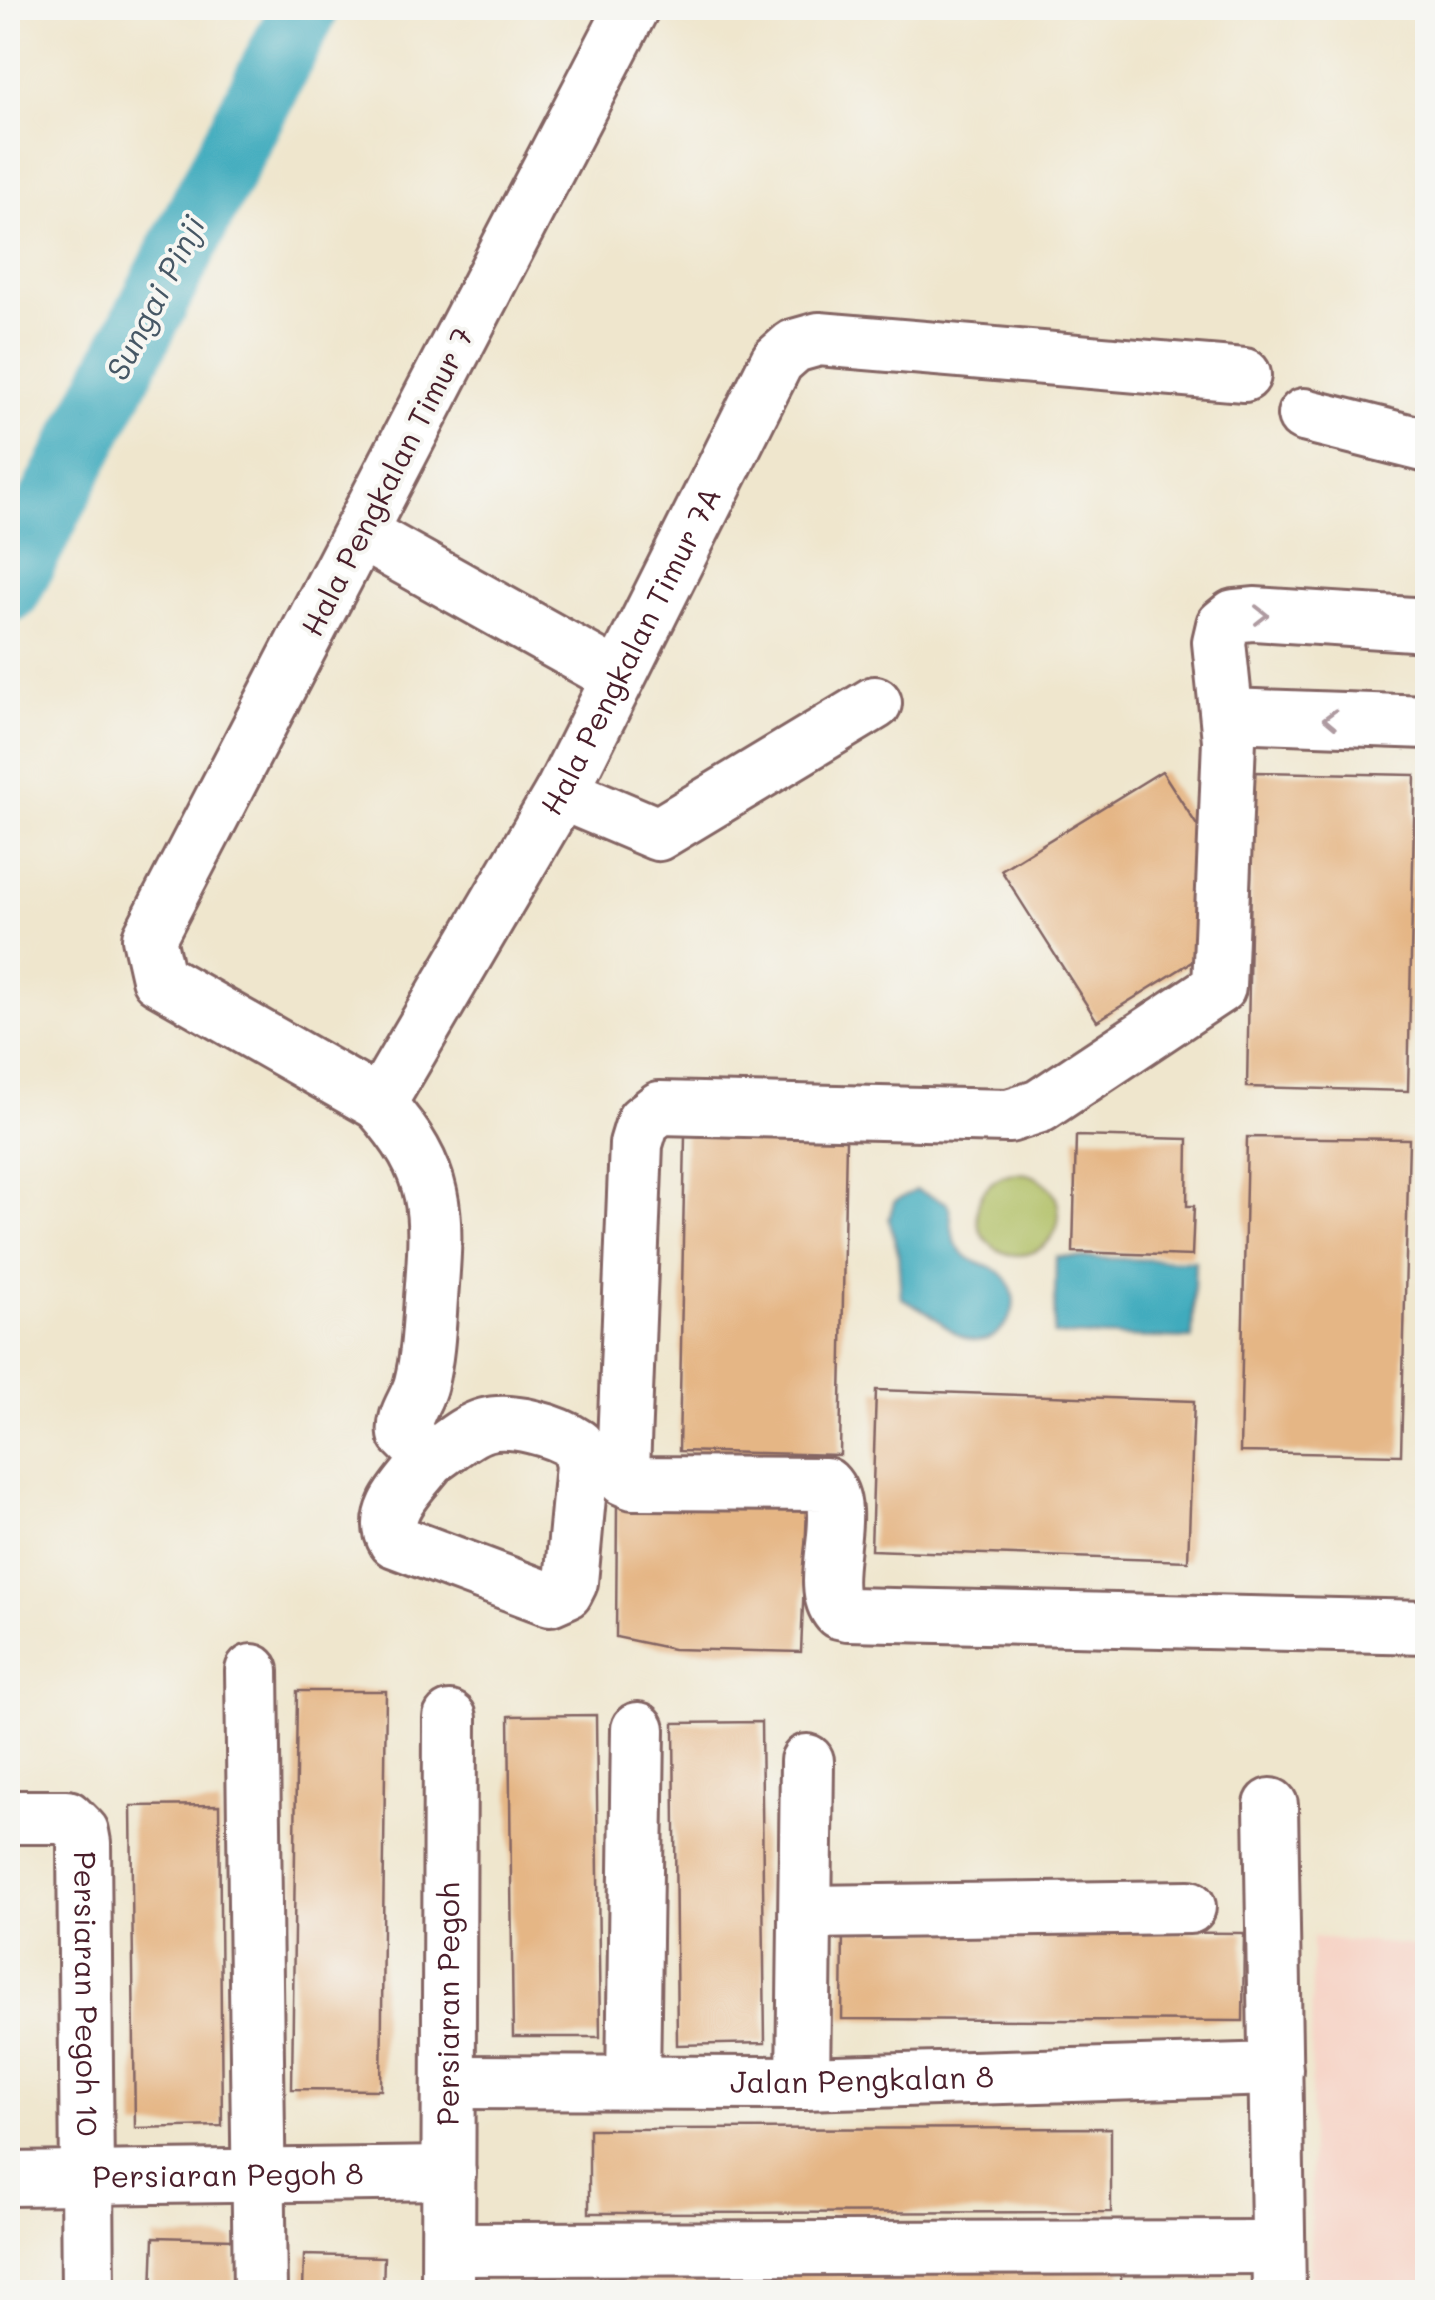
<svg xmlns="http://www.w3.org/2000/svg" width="1435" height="2300" font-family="Mali,sans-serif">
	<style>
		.built { fill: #f6d2c4 }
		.green { fill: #aebd60; stroke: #7c6e46; stroke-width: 2.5 }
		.water { fill: #3fabbd; stroke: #446574; stroke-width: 2.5 }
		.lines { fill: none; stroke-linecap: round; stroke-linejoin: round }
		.river { stroke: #3fabbd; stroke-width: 68 }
		.building { fill: #e5b685 }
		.minor-casing { stroke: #846564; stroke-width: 58 }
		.minor { stroke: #fff; stroke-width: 52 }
		.oneway { stroke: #ae9aa0 }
		.labels { text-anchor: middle; stroke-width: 8; stroke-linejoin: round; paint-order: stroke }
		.street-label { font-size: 30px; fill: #4a1f2b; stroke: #f6f6f2 }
		.water-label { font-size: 32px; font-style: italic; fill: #465765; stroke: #f6f6f2 }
	</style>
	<rect width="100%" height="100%" fill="#f6f6f2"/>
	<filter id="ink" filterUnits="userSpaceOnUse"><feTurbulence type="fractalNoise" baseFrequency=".01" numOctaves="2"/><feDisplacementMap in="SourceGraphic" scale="20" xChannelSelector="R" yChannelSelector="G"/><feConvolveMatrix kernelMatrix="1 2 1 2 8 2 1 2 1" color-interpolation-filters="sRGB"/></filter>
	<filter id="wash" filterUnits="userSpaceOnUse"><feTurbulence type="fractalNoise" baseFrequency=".0048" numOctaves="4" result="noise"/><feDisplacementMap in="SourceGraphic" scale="40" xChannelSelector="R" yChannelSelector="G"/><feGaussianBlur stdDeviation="2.25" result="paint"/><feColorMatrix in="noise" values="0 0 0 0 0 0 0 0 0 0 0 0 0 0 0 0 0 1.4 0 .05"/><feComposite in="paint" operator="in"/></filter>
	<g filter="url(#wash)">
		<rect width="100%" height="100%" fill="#efe6cd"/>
		<!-- built -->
		<path class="built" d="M1312,1937L1427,1947V2292H1310Z"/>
		<!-- green -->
		<circle class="green" cx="1018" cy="1214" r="41"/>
		<!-- water -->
		<g class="water">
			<path d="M916,1190L947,1203C954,1217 949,1234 958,1247C970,1269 1002,1261 1011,1288C1016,1300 1014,1314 1006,1324C982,1356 956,1335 934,1317C924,1308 911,1306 901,1297L898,1252L889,1219L894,1202Z"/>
			<path d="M1056,1257L1195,1261L1192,1339L1054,1335Z"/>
		</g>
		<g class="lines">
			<!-- river -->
			<path class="river" d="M8,589L305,8"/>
		</g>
		<g id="blocks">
			<!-- building -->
			<g class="building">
				<path d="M1162,771L1218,858L1214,948L1097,1021L1001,870Z"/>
				<path d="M1253,772L1415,775L1408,1091L1247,1087Z"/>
				<path d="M685,1135L846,1139L840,1455L679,1451Z"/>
				<path d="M1076,1136L1188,1139L1187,1206H1194L1192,1256L1073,1252Z"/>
				<path d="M1247,1137L1409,1139L1401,1455L1240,1452Z"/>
				<path d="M876,1390L1194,1401L1188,1561L871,1550Z"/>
				<path d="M617,1503L807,1508L801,1652L673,1649L616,1637Z"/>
				<path d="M297,1691H386L381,2090L292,2089Z"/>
				<path d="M596,1715L600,2037H513L509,1716Z"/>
				<path d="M761,1722L765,2043L677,2045L674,1723Z"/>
				<path d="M219,1805L222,2126L135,2128L131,1806Z"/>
				<path d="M843,1930L1244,1933L1243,2021L842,2019Z"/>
				<path d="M1111,2128V2212L589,2213V2129Z"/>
				<path d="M154,2237L234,2239L233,2292H152Z"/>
				<path d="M304,2255L384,2257L383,2292H303Z"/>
				<path d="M1121,2264V2292H599V2265Z"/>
			</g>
		</g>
	</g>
	<g filter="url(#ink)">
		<use href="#blocks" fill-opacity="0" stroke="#846564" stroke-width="2.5"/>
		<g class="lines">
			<!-- minor casing -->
			<g class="minor-casing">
				<g id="minor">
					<path id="s1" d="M632,8L149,938L158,978L379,1104L561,793L777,361L794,346L819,339L1244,375"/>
					<path d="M1304,415L1428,446"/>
					<path d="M362,534L618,677"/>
					<path d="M1428,625L1254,614L1234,616L1223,625L1219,642L1229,740L1219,987L1040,1106L1009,1116L660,1108L643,1121L636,1144L623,1469L624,1479L633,1483L825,1484C852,1511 814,1583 839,1612L848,1614L1428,1627"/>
					<path d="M1228,715L1428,722"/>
					<path d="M561,793L658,834L875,703"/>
					<path d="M379,1104C440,1173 438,1211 431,1298C429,1327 428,1355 421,1383C417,1401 402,1415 405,1434L430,1459C446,1449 466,1430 485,1425C511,1418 555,1430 577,1445L582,1465L571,1582L566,1592L550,1599L395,1541C377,1512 413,1482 430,1459"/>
					<path d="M252,1671L260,2292"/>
					<path d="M1271,1805L1279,2292"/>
					<path id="s2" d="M8,1817H67L82,1832L84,1843L88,2292"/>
					<path d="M807,1912L1189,1907"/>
					<path id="s3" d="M450,2082L803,2083L1276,2069"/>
					<path d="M633,2082L638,1729"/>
					<path d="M803,2083L807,1761"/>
					<path id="s4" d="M8,2179L449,2173"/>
					<path d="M449,2249L1278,2247"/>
					<path id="s5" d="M448,2292L450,1718"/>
				</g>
			</g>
			<!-- minor -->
			<use href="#minor" class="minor"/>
		</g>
		<!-- one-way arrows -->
		<defs><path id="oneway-chevron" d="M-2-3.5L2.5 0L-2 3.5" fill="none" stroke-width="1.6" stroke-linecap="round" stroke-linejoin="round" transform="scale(2.5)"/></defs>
		<g class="oneway">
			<use href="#oneway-chevron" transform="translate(1261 615)"/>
			<use href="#oneway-chevron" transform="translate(1330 719) rotate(-178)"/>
		</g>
	</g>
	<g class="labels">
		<!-- street labels -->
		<g class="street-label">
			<text transform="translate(388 482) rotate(-63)" y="10">Hala Pengkalan Timur 7</text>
			<text dy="10" stroke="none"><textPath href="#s1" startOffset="1862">Hala Pengkalan Timur 7A</textPath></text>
			<text dy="10" stroke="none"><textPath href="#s2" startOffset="242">Persiaran Pegoh 10</textPath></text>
			<text dy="10" stroke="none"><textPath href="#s5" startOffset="288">Persiaran Pegoh</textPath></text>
			<text dy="10" stroke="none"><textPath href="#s3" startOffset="412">Jalan Pengkalan 8</textPath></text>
			<text dy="10" stroke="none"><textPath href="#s4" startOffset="220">Persiaran Pegoh 8</textPath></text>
		</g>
		<!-- water labels -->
		<g class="water-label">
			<text transform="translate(156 298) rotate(-63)" y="11">Sungai Pinji</text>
		</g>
	</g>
	<!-- margin -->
	<rect width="1435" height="2300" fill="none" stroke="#f6f6f2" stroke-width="40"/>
</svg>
